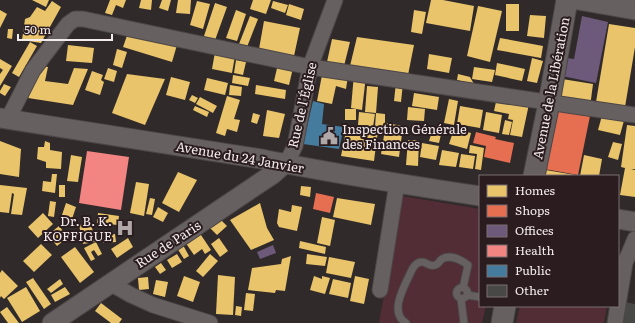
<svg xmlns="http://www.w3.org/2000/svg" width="635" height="323" font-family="Literata,serif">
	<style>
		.green { fill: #532d35 }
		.homes { fill: #e9c46a }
		.shops { fill: #e76f51 }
		.offices { fill: #6d597a }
		.health { fill: #f28482 }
		.public { fill: #457b9d }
		.building { fill: #484847 }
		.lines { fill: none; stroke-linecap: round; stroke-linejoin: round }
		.service-casing { stroke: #4c4647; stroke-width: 9 }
		.minor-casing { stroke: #4c4647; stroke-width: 17 }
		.tertiary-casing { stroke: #4c4647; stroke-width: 21 }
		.secondary-casing { stroke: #4c4647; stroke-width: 23 }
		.service { stroke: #666061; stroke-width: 7 }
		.minor { stroke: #666061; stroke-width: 15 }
		.tertiary { stroke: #666061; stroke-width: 19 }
		.secondary { stroke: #666061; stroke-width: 21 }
		.labels { text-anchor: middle; stroke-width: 4; stroke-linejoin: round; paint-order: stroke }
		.street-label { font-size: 13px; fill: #f4ebec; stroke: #2a1c1f }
		.poi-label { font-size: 13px; fill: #f4ebec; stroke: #2a1c1f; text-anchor: start }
	</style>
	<rect width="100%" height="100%" fill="#302a2a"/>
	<!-- green -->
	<g class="green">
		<path d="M402,196L480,209V306H486L482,323H379Z"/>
		<path d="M520,306H607L604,323H516Z"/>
	</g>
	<!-- homes -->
	<g class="homes">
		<path d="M32,0H49L46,7Z"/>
		<path d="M110,0H126L123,8L116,5L112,15L105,13Z"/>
		<path d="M141,0H152L151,10L139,8Z"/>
		<path d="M162,0H171L168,11L159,8Z"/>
		<path d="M178,0H191L190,14L176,13Z"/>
		<path d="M253,0H271L266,14L250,9Z"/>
		<path d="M431,0H443L474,6L470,31L426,23Z"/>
		<path d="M52,1L61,7L41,43L22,40L25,19L30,17L37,7L45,11Z"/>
		<path d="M197,1L210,4L203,29L190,25Z"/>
		<path d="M273,1L288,5L285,13L271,8Z"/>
		<path d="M215,3L227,7L214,43L203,39Z"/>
		<path d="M289,4L304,9L301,20L286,15Z"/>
		<rect x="506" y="4" width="13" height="27"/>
		<path d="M478,6L502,11L490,62L467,56Z"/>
		<path d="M0,10L7,14L0,28Z"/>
		<path d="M236,10L246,14L237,41L226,38Z"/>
		<path d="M414,10L426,12L422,34L411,32Z"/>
		<path d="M530,15L546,16L544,38L527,36Z"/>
		<path d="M250,16L258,19L247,47L239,44Z"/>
		<path d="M264,21L300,28L294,56L259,49Z"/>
		<path d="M609,24L635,28V47L624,113L595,108Z"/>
		<path d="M8,29H13L12,39L7,38Z"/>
		<path d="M129,30L177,45L172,62L123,47Z"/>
		<path d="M357,37L414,45L407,80L349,70Z"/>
		<path d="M500,38L543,46L541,58L497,50Z"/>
		<path d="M332,39L350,42L344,66L327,62Z"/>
		<path d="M30,42L37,46L19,77L12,73Z"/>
		<path d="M68,45L94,48L92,63L66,61Z"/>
		<path d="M117,49L127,52L122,68L113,65Z"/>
		<path d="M215,52L235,56L232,73L212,69Z"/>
		<path d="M429,54L452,58L449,73L427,69Z"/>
		<path d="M532,58L543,61L537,83L527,81Z"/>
		<path d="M0,59L12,66L0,86V74L3,70L0,68Z"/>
		<path d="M236,60L246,62L243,75L234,73Z"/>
		<path d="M497,63L525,69L522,81L495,75Z"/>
		<path d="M278,64L293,68L289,85L274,81Z"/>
		<path d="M41,66L48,67L45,81L68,84L74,68L88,69L73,105L28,98Z"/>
		<path d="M474,67L495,70L492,82L472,79Z"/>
		<path d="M108,68L117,71L114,82L104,79Z"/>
		<path d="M323,70L348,76L346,89L336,86L332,104L317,101Z"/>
		<path d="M92,71L103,75L101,80L104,82L100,95L85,90Z"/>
		<path d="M127,74L165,79L145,125L112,113Z"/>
		<path d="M354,74L366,76L362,110L351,108Z"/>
		<path d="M458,74L470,77L474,84L457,80Z"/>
		<path d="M233,75L250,78L248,86L232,83Z"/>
		<path d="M171,77L190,82L185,100L166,95Z"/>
		<path d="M207,78L228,83L225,95L204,90Z"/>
		<path d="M556,78L593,84L590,107L553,102Z"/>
		<path d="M396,82L403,83L401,102L394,101Z"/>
		<path d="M4,84L11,87L5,96L0,93V91Z"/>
		<path d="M230,85L242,87L241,96L229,95Z"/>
		<path d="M256,85L286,90L285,99L255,94Z"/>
		<path d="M367,86L378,87L376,113L365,112Z"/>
		<path d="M414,93L439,97L437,110L412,106Z"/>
		<path d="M192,95L198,98L195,103L189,100Z"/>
		<path d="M227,96L240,100L234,119L240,120L237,132L227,129L225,136L216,133Z"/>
		<path d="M200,97L217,106L213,113L196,104Z"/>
		<path d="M497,97L529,104L522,137L510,135L513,120L508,119L509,114L494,111Z"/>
		<path d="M449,99L458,101L454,125L444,123Z"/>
		<path d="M195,106L209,112L207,117L193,110Z"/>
		<path d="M460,106L483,110L480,128L457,124Z"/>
		<path d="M408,107L425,109L424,121L407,120Z"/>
		<rect x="345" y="109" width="11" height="11"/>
		<path d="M267,110L285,114L279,138L263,136Z"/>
		<path d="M359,112L375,114L373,127L358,125Z"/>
		<path d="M486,112L502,115L499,133L483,130Z"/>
		<path d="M603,112L625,117L620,135L598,130Z"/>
		<path d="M253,113L260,115L257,124L251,122Z"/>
		<path d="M376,113L385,114V127H375Z"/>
		<path d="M505,120L512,122L509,135L502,134Z"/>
		<path d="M386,123L403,126L399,157L381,154Z"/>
		<path d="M627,125L635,126V169H631L635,170V197L620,195L625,168L621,167Z"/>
		<path d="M347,126L378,130L374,161L341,156Z"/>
		<path d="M433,128L442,130L439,143L429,141Z"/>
		<path d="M454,129L471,133L467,149L449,144Z"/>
		<path d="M408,140H419L418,166L406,165Z"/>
		<path d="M0,141L21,149L19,177L0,174Z"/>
		<path d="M45,141L50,143V150L62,152L61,169L46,168V162L37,159L38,147H44Z"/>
		<path d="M613,142L622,144L618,160L608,157Z"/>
		<path d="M422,143L439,146L436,160L420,157Z"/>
		<path d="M470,145L484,148L481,170L475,169L477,154L469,153Z"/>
		<path d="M442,150L459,153L456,167L439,165Z"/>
		<path d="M461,154L475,156L473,169L459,167Z"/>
		<path d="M71,155L82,157L78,182L67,181Z"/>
		<path d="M584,155L602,159L599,176H580Z"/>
		<path d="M540,169L575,175V176H538Z"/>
		<path d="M178,172L197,180L179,212L162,203Z"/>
		<path d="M52,174H57L55,193L42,191L43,181L51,182Z"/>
		<path d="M136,182L149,184L144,216L130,213Z"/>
		<path d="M0,185L27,188L22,215L11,214L14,194L12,193L9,213L0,212Z"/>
		<rect x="59" y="185" width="6" height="12"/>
		<path d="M301,186L311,187L310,197L300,195Z"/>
		<path d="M150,198L155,199L152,215L146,214Z"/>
		<path d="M337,198L375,204L371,225L333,217Z"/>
		<path d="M50,201L56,202L54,217L48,216Z"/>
		<path d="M66,203L76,207L72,219L62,215Z"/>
		<path d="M260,203L267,228L274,240L251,250L230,220Z"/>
		<path d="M292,205L302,207L297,231L279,227L277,223L279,209L291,212Z"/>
		<path d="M158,207L168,213L163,222L153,217Z"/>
		<path d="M43,213L53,224L38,238L28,227Z"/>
		<path d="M98,213L119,216L118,225L97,223Z"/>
		<path d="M322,217L335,220L330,246L317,243Z"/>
		<path d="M219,218L227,226L217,235L209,227Z"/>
		<path d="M91,223L95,242L83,244L79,225Z"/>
		<path d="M59,226L68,237L57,246L48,235Z"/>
		<path d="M199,232L211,250L205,254L202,249L194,255L185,242Z"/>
		<path d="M115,234L116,242L103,243V236Z"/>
		<path d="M128,238L133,247L117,258L111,249Z"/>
		<path d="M219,238L228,251L220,257L211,244Z"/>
		<path d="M300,241L326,247L325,254L299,248Z"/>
		<path d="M96,242L102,254L98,256L94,250L91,252L95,259L91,261L84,248Z"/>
		<path d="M41,244L52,255L34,272L23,261Z"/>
		<path d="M183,245L189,256L184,259L177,248Z"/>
		<path d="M75,247L94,272L80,283L61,257Z"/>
		<path d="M177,254L182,262L172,268L167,260Z"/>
		<path d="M210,254L218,261L203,277L196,271Z"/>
		<path d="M307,254L327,257L325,266L306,264Z"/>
		<path d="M291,256L285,291L276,290L275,293L248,290L252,268L281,264L282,259Z"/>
		<path d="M329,257L355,262L351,278L326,273Z"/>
		<path d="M161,263L166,270L160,274L155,267Z"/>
		<path d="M2,270L18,286L4,299L1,296L0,298V273Z"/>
		<path d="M218,275L235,277L233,315L216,314Z"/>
		<path d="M184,276L200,282L193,302L177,296Z"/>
		<path d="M314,276L322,279V276L330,278L325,294L310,290Z"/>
		<path d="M355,276L369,279L364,304L350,301Z"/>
		<path d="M148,277L149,289L139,290L138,278Z"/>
		<path d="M33,278L51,304L44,309L26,282Z"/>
		<path d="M60,279L63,284L51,293L47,289Z"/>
		<path d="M333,279L351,283L348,298L329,294Z"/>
		<path d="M156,280L168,282L165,297L153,294Z"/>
		<path d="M26,287L40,311L22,322L7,298Z"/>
		<path d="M65,287L70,294L55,302L51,295Z"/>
		<path d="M246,293L255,294L253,311L244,310Z"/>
		<path d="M101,303L122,319L119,323H111L95,311Z"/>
		<path d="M236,306L242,307L241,316L235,315Z"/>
		<path d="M7,307L19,323H8L0,312Z"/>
	</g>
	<!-- shops -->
	<g class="shops">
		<path d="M553,109L590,116L578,175L539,168Z"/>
		<path d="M476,132L496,137L495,139L514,143L510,163L484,157L486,146L473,143Z"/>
		<path d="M316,193L334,197L330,213L313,209Z"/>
	</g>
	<!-- offices -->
	<g class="offices">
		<path d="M582,16L608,22L596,83L557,75L560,57L574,59Z"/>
		<path d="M273,245L276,253L260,259L257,252Z"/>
	</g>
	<!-- health -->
	<path class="health" d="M87,151L129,157L121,210L79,203Z"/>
	<!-- public -->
	<path class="public" d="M313,101L324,104L322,124L344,127L339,149L303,144Z"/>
	<!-- building -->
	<path class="building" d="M625,302L635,304V323H623Z"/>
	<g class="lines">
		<!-- service casing -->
		<g class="service-casing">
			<g id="service">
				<circle cx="462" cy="293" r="5.5"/>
				<path d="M467,295L480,297"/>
				<path d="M461,299L464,323"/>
				<path d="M406,323C390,313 402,291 408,278C411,273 412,266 418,263C425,259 429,268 435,265C438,265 439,261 442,259C451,254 460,259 468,265L463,288"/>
			</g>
		</g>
		<!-- minor casing -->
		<g class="minor-casing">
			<g id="minor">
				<path d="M8,119L33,70L68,24L75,19H83L310,67L635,115"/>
				<path d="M284,164L290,156L295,146L310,67L335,0"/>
				<path d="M110,283L131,295L153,305L210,323"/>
				<path d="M380,290L397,183"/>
				<path d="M615,323L625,263L635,239"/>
			</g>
		</g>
		<!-- tertiary casing -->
		<g class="tertiary-casing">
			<g id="tertiary">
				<path d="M578,0L635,10"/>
				<path d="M0,118L262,159C334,174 407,185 480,196"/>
				<path d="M618,219L635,222"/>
				<path d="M52,323L258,184L273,174L284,164"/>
			</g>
		</g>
		<!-- secondary casing -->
		<g class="secondary-casing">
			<g id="secondary">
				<path d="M534,176L549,103L567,0"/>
				<path d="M502,323L505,306"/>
			</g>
		</g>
		<!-- service -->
		<use href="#service" class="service"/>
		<!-- minor -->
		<use href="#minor" class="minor"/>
		<!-- tertiary -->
		<use href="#tertiary" class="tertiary"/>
		<!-- secondary -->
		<use href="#secondary" class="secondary"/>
	</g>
	<!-- icons -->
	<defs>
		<g id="civic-bare" transform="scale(1.38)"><path d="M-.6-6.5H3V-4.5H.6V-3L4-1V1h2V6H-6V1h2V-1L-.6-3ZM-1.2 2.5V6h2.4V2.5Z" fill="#afa7a8" stroke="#2a1c1f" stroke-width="2.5" paint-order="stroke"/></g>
		<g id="hospital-bare" transform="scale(1.38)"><path d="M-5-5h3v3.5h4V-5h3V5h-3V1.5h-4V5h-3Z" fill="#afa7a8" stroke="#2a1c1f" stroke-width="2.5" paint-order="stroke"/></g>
	</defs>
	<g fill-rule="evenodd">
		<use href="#civic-bare" x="329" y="136"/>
		<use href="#hospital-bare" x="125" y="228"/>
	</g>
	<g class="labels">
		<!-- street labels -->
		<g class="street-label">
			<text transform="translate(551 88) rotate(-79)" y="5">Avenue de la Libération</text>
			<text transform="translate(302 105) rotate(-77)" y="5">Rue de l'Église</text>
			<text transform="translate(240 157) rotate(10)" y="5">Avenue du 24 Janvier</text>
			<text transform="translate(168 244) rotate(-33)" y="5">Rue de Paris</text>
		</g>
		<!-- poi labels -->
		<g class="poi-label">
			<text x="342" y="134">Inspection Générale<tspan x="342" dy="15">des Finances</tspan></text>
			<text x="112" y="226" text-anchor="end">Dr. B. K.<tspan x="112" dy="15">KOFFIGUE</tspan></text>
		</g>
	</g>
	<!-- legend -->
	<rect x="479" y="175" width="140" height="132" fill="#2a1c1f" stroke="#7b6f71"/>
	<rect x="487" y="185" width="20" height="12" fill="#e9c46a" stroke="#7b6f71"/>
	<text x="515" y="195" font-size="12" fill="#f4ebec">Homes</text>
	<rect x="487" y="205" width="20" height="12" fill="#e76f51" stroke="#7b6f71"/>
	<text x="515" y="215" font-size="12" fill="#f4ebec">Shops</text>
	<rect x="487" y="225" width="20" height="12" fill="#6d597a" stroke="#7b6f71"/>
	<text x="515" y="235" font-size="12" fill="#f4ebec">Offices</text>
	<rect x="487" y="245" width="20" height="12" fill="#f28482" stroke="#7b6f71"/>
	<text x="515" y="255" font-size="12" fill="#f4ebec">Health</text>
	<rect x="487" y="265" width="20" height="12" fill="#457b9d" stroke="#7b6f71"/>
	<text x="515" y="275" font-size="12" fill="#f4ebec">Public</text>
	<rect x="487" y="285" width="20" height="12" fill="#484847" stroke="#7b6f71"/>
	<text x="515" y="295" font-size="12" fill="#f4ebec">Other</text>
	<!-- scale -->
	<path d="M18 34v6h94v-6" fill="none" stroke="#f4ebec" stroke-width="2"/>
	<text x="24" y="34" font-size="12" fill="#f4ebec" stroke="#2a1c1f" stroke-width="3" paint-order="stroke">50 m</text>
</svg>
